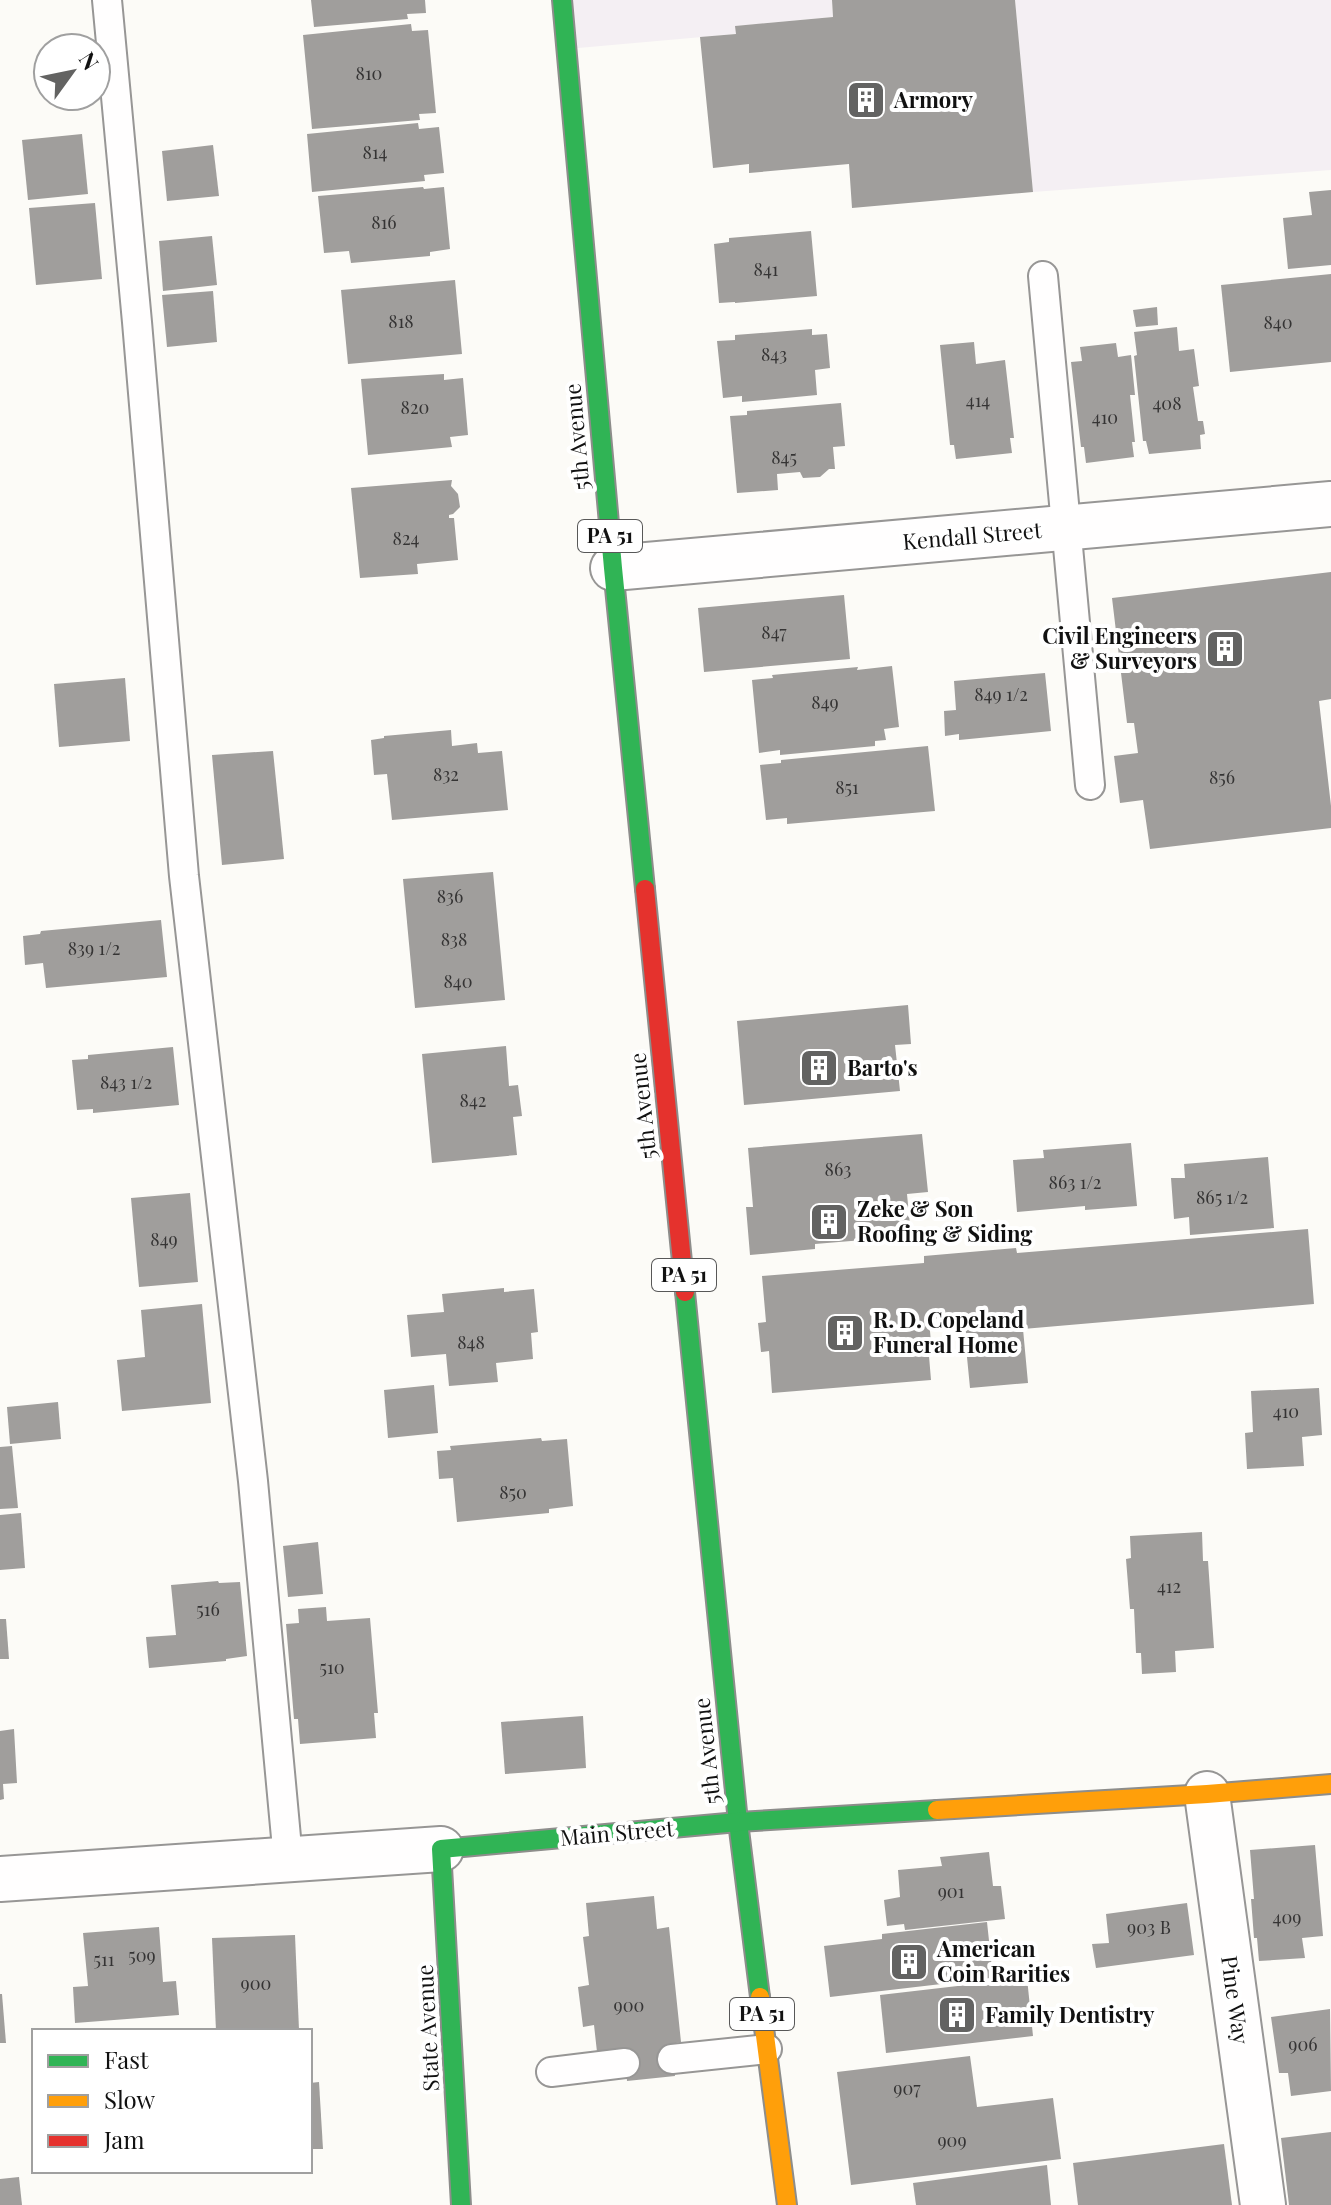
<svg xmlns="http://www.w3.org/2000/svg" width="1331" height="2205" font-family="'Playfair Display',serif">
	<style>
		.industrial { fill: #f4eff3 }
		.building { fill: #a09e9c }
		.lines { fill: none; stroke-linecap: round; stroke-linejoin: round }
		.lane-casing { stroke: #979695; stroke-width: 32 }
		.street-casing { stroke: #979695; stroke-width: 48 }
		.fast-casing { stroke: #8d8d8b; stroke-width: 22 }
		.slow-casing { stroke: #8d8d8b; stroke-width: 22 }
		.jam-casing { stroke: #8d8d8b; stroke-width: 22 }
		.lane { stroke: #fffefe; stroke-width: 28 }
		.street { stroke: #fffefe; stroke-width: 44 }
		.fast { stroke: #30b455; stroke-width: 18 }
		.slow { stroke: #ff9f0a; stroke-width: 18 }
		.jam { stroke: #e5322d; stroke-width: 18 }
		.labels { text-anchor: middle; stroke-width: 8; stroke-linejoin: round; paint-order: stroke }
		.number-label { font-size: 18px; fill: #353434 }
		.shield { fill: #fff; stroke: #585858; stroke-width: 2 }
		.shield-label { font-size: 20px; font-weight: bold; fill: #111 }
		.poi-label { font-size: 22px; font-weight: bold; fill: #111; stroke: #fff; text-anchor: start }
		.street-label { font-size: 22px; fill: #111; stroke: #fff }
	</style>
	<rect width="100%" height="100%" fill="#fcfbf7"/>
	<!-- industrial -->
	<g class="industrial">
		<path d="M562,0H832L833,17L736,26V34L567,49Z"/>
		<path d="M1015,0H1331V170L1033,192Z"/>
	</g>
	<!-- building -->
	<g class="building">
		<path d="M311,0H425L426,13L407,14L408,19L314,27Z"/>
		<path d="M832,0H1015L1033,192L852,208L849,164L749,173V164L713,168L700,37L736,34L735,26L833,17Z"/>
		<path d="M411,24L412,31L428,30L436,113L419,114L420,120L312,129L303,35Z"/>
		<path d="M418,123L419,129L439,127L444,173L424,175L425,181L312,192L307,134Z"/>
		<path d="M82,134L88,194L28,200L22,140Z"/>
		<path d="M213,145L219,196L167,201L162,151Z"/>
		<path d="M423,187L424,189L444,187L450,249L430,252V256L351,263L349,251L324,253L318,196Z"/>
		<path d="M1331,190V265L1288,269L1283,218L1312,215L1309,192Z"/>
		<path d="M95,203L102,279L36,285L29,208Z"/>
		<path d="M811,231L817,296L735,303V302L719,303L714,244L729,242V238Z"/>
		<path d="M212,236L217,285L163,291L159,241Z"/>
		<path d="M1331,274V362L1230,372L1221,285Z"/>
		<path d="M455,280L462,354L348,364L341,290Z"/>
		<path d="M213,291L217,342L167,347L162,295Z"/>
		<path d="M1157,307L1158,325L1136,327L1133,310Z"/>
		<path d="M1177,327L1179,351L1194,349L1199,386L1193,387L1198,421H1203L1205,434L1200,435L1201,449L1149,454L1146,441H1143L1134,356L1137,355L1134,332Z"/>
		<path d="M812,329V335L827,334L830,368L815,370L817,395L742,402V396L723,398L717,341L735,340V335Z"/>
		<path d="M974,342L976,364L1005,360L1014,438H1010L1012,453L956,459L954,445H950L940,345Z"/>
		<path d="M1116,343L1118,357L1131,355L1135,395H1130L1135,442H1132L1134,457L1086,463L1084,447H1081L1071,362L1082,361L1080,347Z"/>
		<path d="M444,374V380L463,378L468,435L450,437L452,447L368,455L361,379Z"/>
		<path d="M841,403L845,446L833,447L835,469H829L820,477L803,478L800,472L777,474L778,490L737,493L730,416L747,415V411Z"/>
		<path d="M452,480L451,486L458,494L460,507L453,514L449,515V518H454L458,560L417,564L418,574L360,578L351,488Z"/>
		<path d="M1331,572V699L1319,701L1331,806V828L1150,849L1143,800L1120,803L1114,756L1138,753L1134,723H1127L1112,598Z"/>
		<path d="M844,595L850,659L704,672L698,608Z"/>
		<path d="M892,666L899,727L884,729L886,740L875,741V746L780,755V750L759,753L752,680L773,678L772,675L858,667L857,670Z"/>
		<path d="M1045,673L1051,731L959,740V734L945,736L944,711L956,710L954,681Z"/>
		<path d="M125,678L130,741L59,747L54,684Z"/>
		<path d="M451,730L452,746L477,743L478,753L502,751L508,810L392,820L387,774L374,775L371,740L384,738V736Z"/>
		<path d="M928,746L935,811L787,824V818L766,820L760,765L781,763V760Z"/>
		<path d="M273,751L284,859L222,865L212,755Z"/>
		<path d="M493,872L505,1000L415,1008L403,879Z"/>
		<path d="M161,920L167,977L46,988L43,963L25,965L23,936L40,934L41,931Z"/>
		<path d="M908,1005L911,1044L895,1045L900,1091L744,1105L737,1021Z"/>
		<path d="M506,1046L509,1086L518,1085L522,1116L513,1117L517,1155L432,1163L422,1054Z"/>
		<path d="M173,1047L179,1105L93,1113V1109L77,1110L72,1060L88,1059V1055Z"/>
		<path d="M922,1134L928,1192L907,1194L911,1236L815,1244V1249L750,1255L746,1207H753L748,1148Z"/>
		<path d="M1131,1143L1137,1206L1085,1210V1206L1017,1212L1013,1160L1044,1158L1043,1150Z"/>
		<path d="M1268,1157L1274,1228L1190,1235L1189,1217L1174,1219L1171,1178H1185L1184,1164Z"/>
		<path d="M190,1193L198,1282L139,1287L131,1198Z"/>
		<path d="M1308,1229L1314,1304L1023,1329L1028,1383L970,1388L963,1316L929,1319L931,1343L928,1344L931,1380L772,1393L769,1351L761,1352L758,1323L766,1322L762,1276L924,1263V1256L1016,1248L1017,1253Z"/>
		<path d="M504,1288V1292L534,1289L538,1332L531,1333L533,1359L496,1363L498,1382L449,1386L446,1354L411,1357L407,1315L444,1312L442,1294Z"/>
		<path d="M202,1304L211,1403L122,1411L117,1360L145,1357L141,1310Z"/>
		<path d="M434,1385L438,1433L388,1438L384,1390Z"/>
		<path d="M1319,1388L1322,1435L1302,1437L1304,1466L1247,1469L1245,1433L1253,1432L1251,1391Z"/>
		<path d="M58,1402L61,1439L10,1444L7,1407Z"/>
		<path d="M541,1438L542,1441L567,1439L573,1506L549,1509V1513L457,1522L453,1478L439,1479L437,1451L451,1450L450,1446Z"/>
		<path d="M12,1446L18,1508L0,1509V1447Z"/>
		<path d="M21,1513L25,1568L0,1570V1515Z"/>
		<path d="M1202,1532L1203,1561H1208L1214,1648L1175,1651L1176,1672L1142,1674L1141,1653H1136L1134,1609H1130L1126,1559L1131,1558L1130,1536Z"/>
		<path d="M318,1542L323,1594L288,1597L283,1546Z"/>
		<path d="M218,1581L219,1583L240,1582L247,1656L226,1659V1661L149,1668L146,1637L176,1635L171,1585Z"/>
		<path d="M326,1607L327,1621L370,1618L378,1713H374L376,1738L300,1744L298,1719H294L286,1624L299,1623L298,1609Z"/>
		<path d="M0,1619H6L9,1659H0Z"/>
		<path d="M583,1716L586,1768L505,1774L501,1722Z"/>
		<path d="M14,1729L17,1783L3,1784L4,1799L0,1800V1731Z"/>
		<path d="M1315,1845L1323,1936L1302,1938L1305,1958L1259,1961L1257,1938H1254L1251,1899H1254L1250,1850Z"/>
		<path d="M989,1852L993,1886H1001L1005,1919L905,1930L904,1924L887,1926L884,1900L900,1897L898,1870L942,1866L940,1857Z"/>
		<path d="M654,1896L657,1929L669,1927L681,2042L671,2044L675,2076L627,2081L624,2049L597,2052L594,2025L583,2027L578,1987L589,1985L583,1937L589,1936L586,1903Z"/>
		<path d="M1187,1903L1194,1955L1096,1968L1092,1944L1109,1943L1106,1914Z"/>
		<path d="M987,1922L993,1978L830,1997L824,1946L882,1939V1934Z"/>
		<path d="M159,1927L163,1982L176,1981L179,2015L75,2023L73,1987L88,1986L83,1933Z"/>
		<path d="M295,1935L299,2030L216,2031L212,1938Z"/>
		<path d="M1027,1978L1033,2036L886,2053L880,1995Z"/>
		<path d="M0,1994H2L6,2043H0Z"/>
		<path d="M1330,2009L1331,2091L1291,2096L1288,2073H1279L1271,2017Z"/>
		<path d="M970,2056L977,2107L1053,2098L1061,2159L851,2185L837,2072Z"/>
		<path d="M319,2082L323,2149H310V2083Z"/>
		<path d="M1331,2132V2205H1289L1281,2138Z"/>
		<path d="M1224,2144L1232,2205H1078L1073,2163Z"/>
		<path d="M1047,2165L1051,2205H916L913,2183Z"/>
		<path d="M19,2177L22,2205H0V2179Z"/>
	</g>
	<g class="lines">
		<!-- lane casing -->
		<g class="lane-casing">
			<g id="lane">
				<path d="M107,0L137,322L184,876L253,1481L288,1859"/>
				<path d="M1043,276L1090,785"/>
				<path d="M672,2059L767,2049"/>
				<path d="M551,2072L625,2063"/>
			</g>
		</g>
		<!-- street casing -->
		<g class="street-casing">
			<g id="street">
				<path d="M613,568L1331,504"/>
				<path d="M1207,1794L1263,2205"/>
				<path d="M0,1879L441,1849"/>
			</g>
		</g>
		<!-- fast casing -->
		<g class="fast-casing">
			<g id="fast">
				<path d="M562,0L613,568L645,889"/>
				<path d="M685,1292L738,1822L760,1997"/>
				<path d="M461,2205L441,1849L738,1822L937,1810"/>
			</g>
		</g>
		<!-- slow casing -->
		<g class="slow-casing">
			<g id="slow">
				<path d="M937,1810L1207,1794L1331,1784"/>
				<path d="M760,1997L787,2205"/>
			</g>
		</g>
		<!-- jam casing -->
		<g class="jam-casing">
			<path id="jam" d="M645,889L685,1292"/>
		</g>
		<!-- lane -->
		<use href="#lane" class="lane"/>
		<!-- street -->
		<use href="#street" class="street"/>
		<!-- fast -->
		<use href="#fast" class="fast"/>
		<!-- slow -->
		<use href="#slow" class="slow"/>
		<!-- jam -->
		<use href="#jam" class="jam"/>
	</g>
	<!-- icons -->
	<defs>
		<g id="building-square" transform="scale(2)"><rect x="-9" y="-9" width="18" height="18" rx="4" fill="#636362" stroke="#fff"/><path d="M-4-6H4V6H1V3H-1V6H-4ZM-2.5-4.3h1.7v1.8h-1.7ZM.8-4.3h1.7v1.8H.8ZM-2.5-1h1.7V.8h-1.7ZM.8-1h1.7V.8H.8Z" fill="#fff"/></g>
	</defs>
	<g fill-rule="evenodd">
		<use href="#building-square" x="866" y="100"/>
		<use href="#building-square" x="1225" y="649"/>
		<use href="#building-square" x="819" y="1068"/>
		<use href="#building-square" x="829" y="1222"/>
		<use href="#building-square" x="845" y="1333"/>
		<use href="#building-square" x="909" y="1962"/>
		<use href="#building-square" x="957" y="2015"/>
	</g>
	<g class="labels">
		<!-- number labels -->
		<g class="number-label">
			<text x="369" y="80">810</text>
			<text x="375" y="159">814</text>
			<text x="384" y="229">816</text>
			<text x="766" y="276">841</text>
			<text x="401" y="328">818</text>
			<text x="1278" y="329">840</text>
			<text x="774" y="361">843</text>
			<text x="978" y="407">414</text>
			<text x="1167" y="410">408</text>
			<text x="415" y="414">820</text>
			<text x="1105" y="424">410</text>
			<text x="784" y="464">845</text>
			<text x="406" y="545">824</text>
			<text x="774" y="639">847</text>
			<text x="1001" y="701">849 1/2</text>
			<text x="825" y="709">849</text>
			<text x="446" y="781">832</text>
			<text x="1222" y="784">856</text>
			<text x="847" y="794">851</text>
			<text x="450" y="903">836</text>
			<text x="454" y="946">838</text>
			<text x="94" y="955">839 1/2</text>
			<text x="458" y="988">840</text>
			<text x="126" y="1089">843 1/2</text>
			<text x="473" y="1107">842</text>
			<text x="838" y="1176">863</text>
			<text x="1075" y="1189">863 1/2</text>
			<text x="1222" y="1204">865 1/2</text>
			<text x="164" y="1246">849</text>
			<text x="471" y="1349">848</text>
			<text x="1286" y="1418">410</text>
			<text x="513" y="1499">850</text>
			<text x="1169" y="1593">412</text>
			<text x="208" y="1616">516</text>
			<text x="332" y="1674">510</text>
			<text x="951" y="1898">901</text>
			<text x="1287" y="1924">409</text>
			<text x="1149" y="1934">903 B</text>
			<text x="142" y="1962">509</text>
			<text x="104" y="1966">511</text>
			<text x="256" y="1990">900</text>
			<text x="629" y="2012">900</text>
			<text x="1303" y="2051">906</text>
			<text x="907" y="2095">907</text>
			<text x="952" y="2147">909</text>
		</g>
		<!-- shield labels -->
		<g class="shield">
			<rect x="578" y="520" width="64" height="32" rx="6"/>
			<rect x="652" y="1259" width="64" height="32" rx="6"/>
			<rect x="730" y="1998" width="64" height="32" rx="6"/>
		</g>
		<g class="shield-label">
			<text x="610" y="543">PA 51</text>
			<text x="684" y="1282">PA 51</text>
			<text x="762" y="2021">PA 51</text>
		</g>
		<!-- poi labels -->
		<g class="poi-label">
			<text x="894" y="108">Armory</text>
			<text x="1197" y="644" text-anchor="end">Civil Engineers<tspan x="1197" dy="25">&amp; Surveyors</tspan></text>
			<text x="847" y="1076">Barto's</text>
			<text x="857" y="1217">Zeke &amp; Son<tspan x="857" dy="25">Roofing &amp; Siding</tspan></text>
			<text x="873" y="1328">R. D. Copeland<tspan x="873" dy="25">Funeral Home</tspan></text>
			<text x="937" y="1957">American<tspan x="937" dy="25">Coin Rarities</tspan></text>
			<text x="985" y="2023">Family Dentistry</text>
		</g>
		<!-- street labels -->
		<g class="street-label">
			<text transform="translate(577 437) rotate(-95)" y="8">5th Avenue</text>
			<text transform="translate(972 536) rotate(-5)" y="8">Kendall Street</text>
			<text transform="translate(643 1106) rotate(-96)" y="8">5th Avenue</text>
			<text transform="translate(707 1751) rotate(-96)" y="8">5th Avenue</text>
			<text transform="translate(617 1833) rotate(-5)" y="8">Main Street</text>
			<text transform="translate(1235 2000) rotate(82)" y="8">Pine Way</text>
			<text transform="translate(428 2028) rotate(-93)" y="8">State Avenue</text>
		</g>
	</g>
	<!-- legend -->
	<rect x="32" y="2029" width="280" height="144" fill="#ffffff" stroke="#a0a0a0" stroke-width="2"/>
	<rect x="48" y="2055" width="40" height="12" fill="#30b455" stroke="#a0a0a0" stroke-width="2"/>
	<text x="104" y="2069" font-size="24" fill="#111111">Fast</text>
	<rect x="48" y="2095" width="40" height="12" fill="#ff9f0a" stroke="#a0a0a0" stroke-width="2"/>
	<text x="104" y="2109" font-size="24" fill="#111111">Slow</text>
	<rect x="48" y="2135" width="40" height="12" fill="#e5322d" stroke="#a0a0a0" stroke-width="2"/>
	<text x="104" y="2149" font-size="24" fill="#111111">Jam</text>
	<!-- north arrow -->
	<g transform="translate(72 72) rotate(57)"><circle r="38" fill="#ffffff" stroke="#a0a0a0" stroke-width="2"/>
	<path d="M0-6L14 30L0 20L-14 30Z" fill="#636362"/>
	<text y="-12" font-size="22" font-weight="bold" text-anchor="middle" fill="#111111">N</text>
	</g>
</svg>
